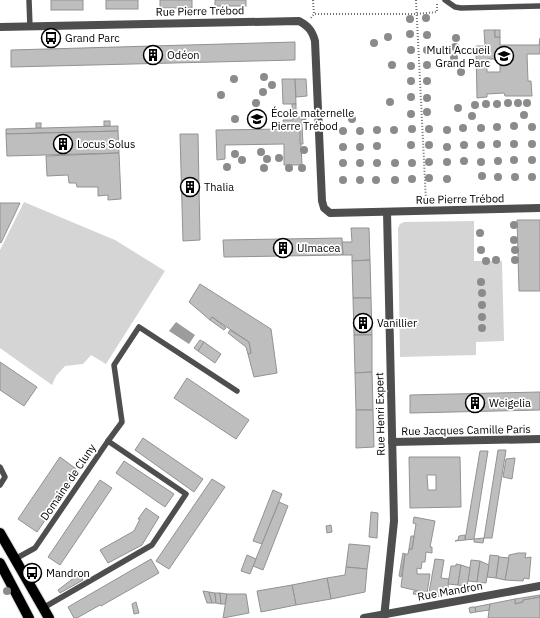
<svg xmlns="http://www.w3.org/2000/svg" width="540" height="618" font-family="'IBM Plex Sans',sans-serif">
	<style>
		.green { fill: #d5d5d5 }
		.water { fill: #9c9c9c }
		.building { fill: #bebebe; stroke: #929292; fill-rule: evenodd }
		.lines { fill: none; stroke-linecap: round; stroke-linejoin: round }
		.primary-casing { stroke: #dbdbdb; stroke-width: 12 }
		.path { stroke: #707070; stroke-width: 2; stroke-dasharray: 1 2; stroke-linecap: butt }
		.service { stroke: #4e4e4e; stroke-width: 5.5 }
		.minor { stroke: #4e4e4e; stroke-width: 8 }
		.tertiary { stroke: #4e4e4e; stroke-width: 8 }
		.primary { stroke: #000; stroke-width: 10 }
		.tree { fill: #8b8b8b }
		.labels { text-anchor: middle; stroke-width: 3.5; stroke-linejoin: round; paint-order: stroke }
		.street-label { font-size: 11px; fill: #000; stroke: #fff }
		.poi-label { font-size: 11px; fill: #000; stroke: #fff; text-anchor: start }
	</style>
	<rect width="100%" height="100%" fill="#fff"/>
	<!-- green -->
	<g class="green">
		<path d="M24,202L115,240L165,271L106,364L91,355L83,364L65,366L56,376L52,385L0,348V250Z"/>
		<path d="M474,221V261H502L504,341L476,342V355L400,357L398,228L400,224L404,222Z"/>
	</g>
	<!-- water -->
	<path class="water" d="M176,322L195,335L189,344L169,331Z"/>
	<!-- building -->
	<g class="building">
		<rect x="51" y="0" width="32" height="10"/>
		<rect x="106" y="0" width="32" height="9"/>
		<rect x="160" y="0" width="32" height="8"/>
		<rect x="215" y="0" width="31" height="6"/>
		<path d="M484,30H495V37H500V45H539L540,38V54H527L528,81H531L532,96H505L504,93L487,94V97L477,98L476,46H485ZM487,59H500V72H487Z"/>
		<rect x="495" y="30" width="5" height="7"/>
		<path d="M295,42V60L11,67V50Z"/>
		<path d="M282,79H295L296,104H283Z"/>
		<path d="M295,79H306L307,96L296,97Z"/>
		<path d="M292,104H296V117H302V126H300L302,165H284V144L225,145V159L217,160L216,130L284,129L283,120H293Z"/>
		<rect x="104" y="121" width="6" height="5"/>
		<rect x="36" y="123" width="5" height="5"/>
		<path d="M118,126V131L6,134V129Z"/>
		<path d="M300,126H302L303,144H300Z"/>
		<path d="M118,131L119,153L7,156L6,134Z"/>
		<path d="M180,134H198L200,240L183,241Z"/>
		<path d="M119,153L121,199L108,200V195L98,196V187H77L76,183H69L68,175L47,176L46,156Z"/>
		<path d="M0,203H20L1,243L0,242Z"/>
		<path d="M517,220H540V291H519Z"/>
		<path d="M351,228H369L370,260L352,261V255H343L342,242H352Z"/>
		<path d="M342,238L343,255L224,257L223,240Z"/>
		<path d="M370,260L371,298H353L352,261Z"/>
		<path d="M200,284L271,329L277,373L254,377L248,354L251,353L249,342L212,317L210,320L189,302Z"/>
		<path d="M353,298H371L372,335H354Z"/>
		<path d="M212,317L226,328L224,330L210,320Z"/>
		<path d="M230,330L249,342L251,353L248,354L246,347L228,333Z"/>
		<path d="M354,335H372V372L355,373Z"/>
		<path d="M200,340L204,342L198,351L194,348Z"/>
		<path d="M204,342L221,354L215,363L198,351Z"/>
		<path d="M0,362L37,387L24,406L0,390Z"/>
		<path d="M372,372L373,410H356L355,373Z"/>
		<path d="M187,378L249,420L236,439L174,398Z"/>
		<path d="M540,392V410L410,413V395Z"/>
		<path d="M356,410H373L374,447L356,448Z"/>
		<path d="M143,438L203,479L194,492L135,450Z"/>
		<path d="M498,450H506L492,538H484Z"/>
		<path d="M480,451H488L474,539L465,540Z"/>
		<path d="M60,457L79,471L37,532L18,519Z"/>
		<path d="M409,457H460L461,507L410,508ZM427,475H436V490H428Z"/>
		<path d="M515,458L512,479L503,477L506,459Z"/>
		<path d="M124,461L174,494L165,507L116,473Z"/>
		<path d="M212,479L225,487L169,569L156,561Z"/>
		<path d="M100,480L112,488L60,565L48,557Z"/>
		<path d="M273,490L282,494L262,544L253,541Z"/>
		<path d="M279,502L288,506L263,570L253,566Z"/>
		<path d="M146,508L159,517L142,545L108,563L100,550L134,531L140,519H138Z"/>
		<path d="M371,512L378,513L377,538L369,537Z"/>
		<path d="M414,517L435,521L430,547H432V553L426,552L425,562H422L421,569L417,568V574H430L427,593L401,587L405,554H408L409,549H412L416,524L413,523Z"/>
		<path d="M331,525L332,532L327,533L326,526Z"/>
		<path d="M465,535V540L455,541L458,540L459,536Z"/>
		<path d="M411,536H414L412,549H409Z"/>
		<path d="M484,538L483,543L474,542V539Z"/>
		<path d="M349,544L370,546L367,569L346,567Z"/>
		<path d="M403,553L405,554L401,577L399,576Z"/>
		<path d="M518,553H526L525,558L531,557L529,579L524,578L523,581L505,580L509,555Z"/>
		<path d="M247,555L256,559L250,574L241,571Z"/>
		<path d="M490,555L499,556L496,578L487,577Z"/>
		<path d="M499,557L509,558L505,580L496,578Z"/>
		<path d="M151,559L159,573L101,606L100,605L77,618H74L68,607Z"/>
		<path d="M435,559L444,560L441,578L449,579L447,595L428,598Z"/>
		<path d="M471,560L480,561L477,582L468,581Z"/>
		<path d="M480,561L489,565L486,583L477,582Z"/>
		<path d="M456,564L461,565L458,585L448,584L451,566H456Z"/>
		<path d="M461,565L470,568L467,587L458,585Z"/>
		<path d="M346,567L367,569L365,592L331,599L327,578L345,575Z"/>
		<path d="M79,574L83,580L60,593L58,590Z"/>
		<path d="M327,578L331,599L296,605L292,585Z"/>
		<path d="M292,585L296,605L261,612L257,591Z"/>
		<path d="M203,591L209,592L212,603H207Z"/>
		<path d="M414,591L427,593L426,595L413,594Z"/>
		<path d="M209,592L215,593L216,603H212Z"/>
		<path d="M215,593H220L221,604L216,603Z"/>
		<path d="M220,593L227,594L225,604H221Z"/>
		<path d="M227,594H246L249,613L223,618Z"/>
		<path d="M540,595V597L523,600V602L515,604V599Z"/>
		<path d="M540,597V618H488L490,604L515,599V604L523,602V600Z"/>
		<path d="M136,602L139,613L134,614L132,604Z"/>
		<path d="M490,604L489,610L476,612L475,607Z"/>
		<path d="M472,607H475L476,612L470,613L469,608Z"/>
	</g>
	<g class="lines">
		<!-- primary casing -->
		<g class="primary-casing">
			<g id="primary">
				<path d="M0,533L49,618"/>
				<path d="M0,563L29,618"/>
			</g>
		</g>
		<!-- path -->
		<g class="path">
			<path d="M313,0L314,14"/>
			<path d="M416,0L426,201"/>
			<path d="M311,18L314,14H417L437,12V4"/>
		</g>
		<!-- service -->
		<g class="service">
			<path d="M29,0L30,27"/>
			<path d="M445,0L455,7L461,8L540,6"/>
			<path d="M108,441L122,422L114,365L139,327L237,391"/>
			<path d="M0,467L5,477L0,485"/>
			<path d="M15,559L35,548L108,441L186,494L152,545L43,608"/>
		</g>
		<!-- minor -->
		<g class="minor">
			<path d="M0,27L299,21C308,26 312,30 315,41L322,201L324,208L330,213L540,208"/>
			<path d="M392,442L540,439"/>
			<path d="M384,618L394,521L387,212"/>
		</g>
		<!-- tertiary -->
		<path class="tertiary" d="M364,618L540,586"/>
		<!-- primary -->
		<use href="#primary" class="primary"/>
	</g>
	<!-- trees -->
	<g class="tree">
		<circle cx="426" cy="18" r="4"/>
		<circle cx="410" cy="19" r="4"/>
		<circle cx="410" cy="34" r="4"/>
		<circle cx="427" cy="35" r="4"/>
		<circle cx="388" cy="37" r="4"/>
		<circle cx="456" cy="38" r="4"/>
		<circle cx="374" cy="43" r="4"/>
		<circle cx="455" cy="47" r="4"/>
		<circle cx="411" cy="50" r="4"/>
		<circle cx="427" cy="50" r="4"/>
		<circle cx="454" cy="58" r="4"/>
		<circle cx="392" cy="65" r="4"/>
		<circle cx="427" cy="65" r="4"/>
		<circle cx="411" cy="66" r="4"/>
		<circle cx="461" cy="72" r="4"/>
		<circle cx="264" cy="77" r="4"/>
		<circle cx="234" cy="79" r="4"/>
		<circle cx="411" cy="81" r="4"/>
		<circle cx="427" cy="81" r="4"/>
		<circle cx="272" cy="85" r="4"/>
		<circle cx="263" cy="92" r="4"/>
		<circle cx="221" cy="95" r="4"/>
		<circle cx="411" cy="97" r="4"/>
		<circle cx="427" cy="98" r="4"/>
		<circle cx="390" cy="102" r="4"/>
		<circle cx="256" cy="103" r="4"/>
		<circle cx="508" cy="103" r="4"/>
		<circle cx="518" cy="103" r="4"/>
		<circle cx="527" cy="103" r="4"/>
		<circle cx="486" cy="104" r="4"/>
		<circle cx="497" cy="104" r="4"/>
		<circle cx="475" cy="105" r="4"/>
		<circle cx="458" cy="108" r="4"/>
		<circle cx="427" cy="112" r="4"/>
		<circle cx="411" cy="114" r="4"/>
		<circle cx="524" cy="115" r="4"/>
		<circle cx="304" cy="116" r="4"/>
		<circle cx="472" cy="116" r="4"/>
		<circle cx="235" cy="119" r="4"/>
		<circle cx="352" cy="119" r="4"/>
		<circle cx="514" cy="126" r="4"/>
		<circle cx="497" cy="127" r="4"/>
		<circle cx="532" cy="127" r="4"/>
		<circle cx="463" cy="128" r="4"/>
		<circle cx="481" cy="128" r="4"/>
		<circle cx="412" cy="129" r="4"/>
		<circle cx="429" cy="129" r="4"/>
		<circle cx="377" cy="130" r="4"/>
		<circle cx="394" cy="130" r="4"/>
		<circle cx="447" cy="130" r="4"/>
		<circle cx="343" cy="131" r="4"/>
		<circle cx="360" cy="131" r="4"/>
		<circle cx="497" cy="144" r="4"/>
		<circle cx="514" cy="144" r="4"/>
		<circle cx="532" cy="144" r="4"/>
		<circle cx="411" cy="145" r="4"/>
		<circle cx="429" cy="145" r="4"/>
		<circle cx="464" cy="145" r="4"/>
		<circle cx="481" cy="145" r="4"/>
		<circle cx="377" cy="146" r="4"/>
		<circle cx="343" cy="147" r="4"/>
		<circle cx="360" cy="147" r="4"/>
		<circle cx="447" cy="147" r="4"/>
		<circle cx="304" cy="150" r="4"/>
		<circle cx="261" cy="152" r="4"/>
		<circle cx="235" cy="154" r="4"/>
		<circle cx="279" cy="158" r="4"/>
		<circle cx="267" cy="159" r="4"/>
		<circle cx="242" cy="160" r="4"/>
		<circle cx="514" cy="160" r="4"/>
		<circle cx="532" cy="160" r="4"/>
		<circle cx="464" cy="161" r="4"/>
		<circle cx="498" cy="161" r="4"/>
		<circle cx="429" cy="162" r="4"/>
		<circle cx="447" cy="162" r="4"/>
		<circle cx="481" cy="162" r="4"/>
		<circle cx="343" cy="163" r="4"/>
		<circle cx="360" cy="163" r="4"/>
		<circle cx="377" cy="163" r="4"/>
		<circle cx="395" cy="163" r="4"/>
		<circle cx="412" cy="163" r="4"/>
		<circle cx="227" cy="167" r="4"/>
		<circle cx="264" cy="168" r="4"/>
		<circle cx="289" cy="168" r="4"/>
		<circle cx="302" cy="168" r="4"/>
		<circle cx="482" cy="176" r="4"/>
		<circle cx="498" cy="177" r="4"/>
		<circle cx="515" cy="177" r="4"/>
		<circle cx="532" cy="177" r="4"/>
		<circle cx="429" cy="178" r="4"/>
		<circle cx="412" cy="179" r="4"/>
		<circle cx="447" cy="179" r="4"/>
		<circle cx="343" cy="180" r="4"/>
		<circle cx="360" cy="180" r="4"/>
		<circle cx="376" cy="180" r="4"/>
		<circle cx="395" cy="180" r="4"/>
		<circle cx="514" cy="225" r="4"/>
		<circle cx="480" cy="233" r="4"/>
		<circle cx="514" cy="240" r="4"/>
		<circle cx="481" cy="250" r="4"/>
		<circle cx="515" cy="250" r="4"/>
		<circle cx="496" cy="260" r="4"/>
		<circle cx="515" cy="260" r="4"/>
		<circle cx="486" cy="261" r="4"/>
		<circle cx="481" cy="282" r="4"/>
		<circle cx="482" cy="293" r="4"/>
		<circle cx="482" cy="305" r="4"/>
		<circle cx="482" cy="317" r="4"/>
		<circle cx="482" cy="328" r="4"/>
		<circle cx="7" cy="591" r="4"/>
	</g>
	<!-- icons -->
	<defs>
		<g id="bus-ring" transform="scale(1)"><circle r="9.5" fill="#fff" stroke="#000" stroke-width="1.5"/><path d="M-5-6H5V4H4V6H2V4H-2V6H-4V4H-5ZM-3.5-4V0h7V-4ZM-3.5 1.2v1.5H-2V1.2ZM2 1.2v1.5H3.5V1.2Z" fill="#000"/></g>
		<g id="building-ring" transform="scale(1)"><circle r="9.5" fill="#fff" stroke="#000" stroke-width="1.5"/><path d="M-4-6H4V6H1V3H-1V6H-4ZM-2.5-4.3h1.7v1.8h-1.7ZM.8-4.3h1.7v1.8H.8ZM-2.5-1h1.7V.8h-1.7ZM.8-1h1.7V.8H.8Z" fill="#000"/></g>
		<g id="school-ring" transform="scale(1)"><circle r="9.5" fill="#fff" stroke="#000" stroke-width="1.5"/><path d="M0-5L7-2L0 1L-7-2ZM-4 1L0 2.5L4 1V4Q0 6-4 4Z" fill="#000"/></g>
	</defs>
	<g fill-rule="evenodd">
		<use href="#bus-ring" x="51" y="38"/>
		<use href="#building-ring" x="153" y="55"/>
		<use href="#school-ring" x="504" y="56"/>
		<use href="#school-ring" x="257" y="119"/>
		<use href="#building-ring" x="63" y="144"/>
		<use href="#building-ring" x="190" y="187"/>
		<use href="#building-ring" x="283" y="248"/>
		<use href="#building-ring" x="363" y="323"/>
		<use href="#building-ring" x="475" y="403"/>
		<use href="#bus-ring" x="32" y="573"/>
	</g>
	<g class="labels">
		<!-- street labels -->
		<g class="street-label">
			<text transform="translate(200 11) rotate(-1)" y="4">Rue Pierre Trébod</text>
			<text transform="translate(460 199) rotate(-1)" y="4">Rue Pierre Trébod</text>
			<text transform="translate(380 414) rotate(-91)" y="4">Rue Henri Expert</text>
			<text transform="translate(466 430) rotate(-1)" y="4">Rue Jacques Camille Paris</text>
			<text transform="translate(68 482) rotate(-56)" y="4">Domaine de Cluny</text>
			<text transform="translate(450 591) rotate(-10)" y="4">Rue Mandron</text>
		</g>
		<!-- poi labels -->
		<g class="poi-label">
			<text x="65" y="42">Grand Parc</text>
			<text x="490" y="54" text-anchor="end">Multi Accueil<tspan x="490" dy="13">Grand Parc</tspan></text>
			<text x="167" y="59">Odéon</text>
			<text x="271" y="117">École maternelle<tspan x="271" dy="13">Pierre Trébod</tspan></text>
			<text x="77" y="148">Locus Solus</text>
			<text x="204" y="191">Thalia</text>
			<text x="297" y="252">Ulmacea</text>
			<text x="377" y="327">Vanillier</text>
			<text x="489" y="407">Weigelia</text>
			<text x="46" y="577">Mandron</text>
		</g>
	</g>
</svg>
